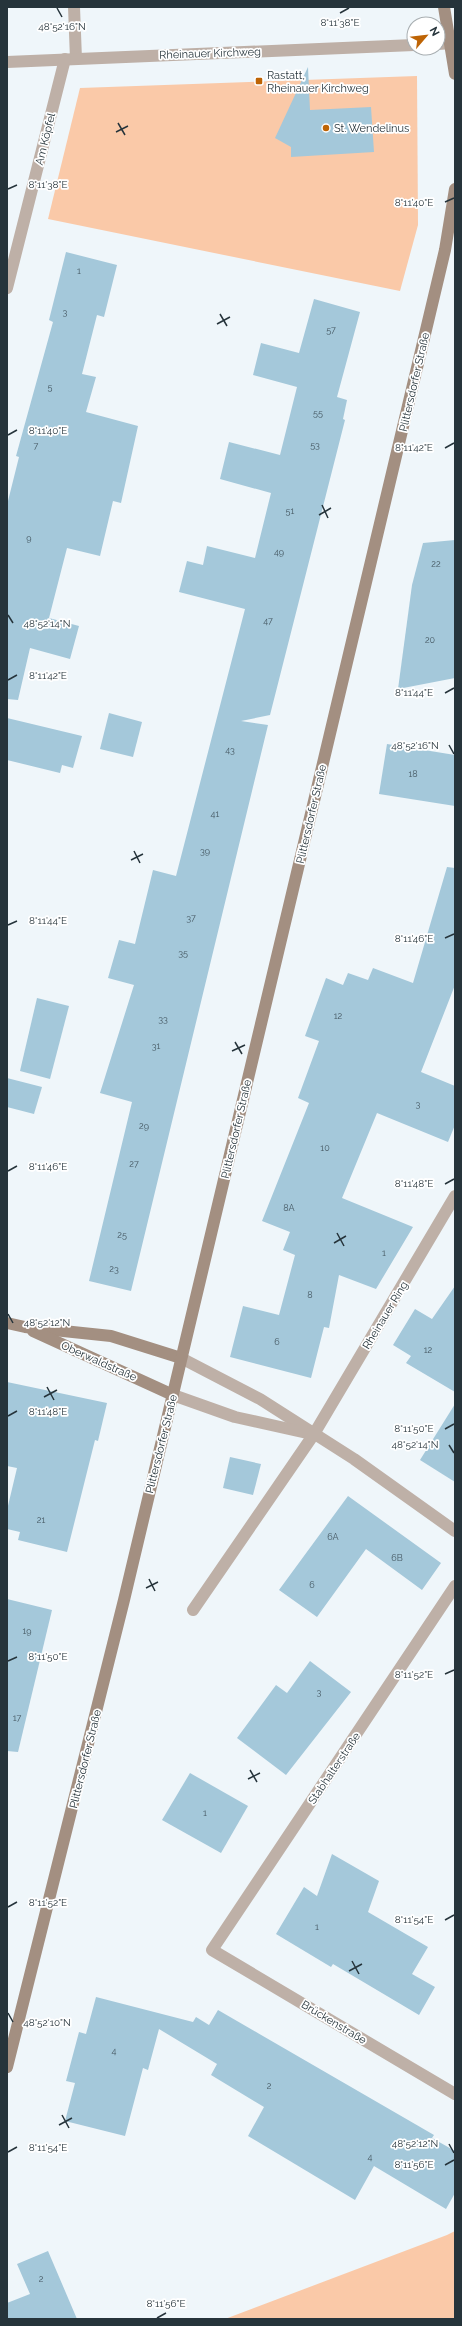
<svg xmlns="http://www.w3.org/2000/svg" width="462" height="2326" font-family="Raleway,sans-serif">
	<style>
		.green { fill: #fac9a8 }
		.building { fill: #a4c8da }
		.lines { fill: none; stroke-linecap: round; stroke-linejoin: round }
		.lane { stroke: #beb0a7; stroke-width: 12 }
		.street { stroke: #beb0a7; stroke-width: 12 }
		.secondary { stroke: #a38f81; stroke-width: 12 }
		.ticks { fill: none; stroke: #26343b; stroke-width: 1.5 }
		.poi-dot { fill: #be6405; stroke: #fff; stroke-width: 1.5 }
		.labels { text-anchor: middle; stroke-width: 3.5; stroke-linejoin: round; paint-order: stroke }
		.number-label { font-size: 9px; fill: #465963 }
		.street-label { font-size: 11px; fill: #26343b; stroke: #fff }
		.poi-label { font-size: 11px; fill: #26343b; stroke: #fff; text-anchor: start }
		.ticks-label { font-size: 10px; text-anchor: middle; fill: #26343b; stroke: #fff; stroke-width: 3.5; stroke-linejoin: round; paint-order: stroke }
	</style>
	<rect width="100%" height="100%" fill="#eff6fa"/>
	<!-- green -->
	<g class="green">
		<path d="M417,76L418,225L400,291L48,219L80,88Z"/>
		<path d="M455,2231V2319H225L447,2235Z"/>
	</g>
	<!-- building -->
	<g class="building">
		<path d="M308,67L310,110L371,107L374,152L291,157V147L275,138Z"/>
		<path d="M66,252L117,265L104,317L97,315L82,374L96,377L86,412L138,426L121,503L113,501L100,556L67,548L49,618L79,626L70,659L30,648L18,700L7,699V505L19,457L16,456L53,322L49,320Z"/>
		<path d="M314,299L360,312L337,397L347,400L343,419L345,420L270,715L241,721L268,725L131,1291L89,1281L132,1102L100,1093L134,985L108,978L119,940L135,944L153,870L176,876L245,609L179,592L187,561L203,565L207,546L255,558L271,493L220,479L229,442L280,455L297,387L253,375L261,343L299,353Z"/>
		<path d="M455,540V678L398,689L412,585L423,543Z"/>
		<path d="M109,713L142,722L133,757L100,749Z"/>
		<path d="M7,718L82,736L73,768L62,765L60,773L7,760Z"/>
		<path d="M387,744L455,755V806L379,794Z"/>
		<path d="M447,867L455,868V985L421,1072L455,1086V1125L448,1142L377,1113L342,1198L413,1227L376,1289L339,1275L329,1328L324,1327L311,1378L230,1357L243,1306L279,1315L295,1255L283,1250L290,1232L262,1221L309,1103L298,1098L319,1041L305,1036L326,978L343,985L348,973L368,980L373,968L413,983Z"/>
		<path d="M37,998L69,1006L50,1079L20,1071Z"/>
		<path d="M7,1078L42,1087L34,1114L7,1107Z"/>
		<path d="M455,1286V1392L406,1363L411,1356L393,1345L415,1309L432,1319Z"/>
		<path d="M7,1382L107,1403L98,1441L95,1440L67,1552L18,1540L20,1532L7,1529V1510L17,1468L7,1466Z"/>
		<path d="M455,1404V1482L420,1460Z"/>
		<path d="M230,1457L261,1464L253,1495L223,1488Z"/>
		<path d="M348,1496L441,1563L422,1590L366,1549L317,1617L279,1590Z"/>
		<path d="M7,1599L52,1610L18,1752L7,1751Z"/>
		<path d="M310,1661L351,1692L286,1775L237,1738L276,1685L287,1693Z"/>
		<path d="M190,1773L248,1806L221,1853L162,1820Z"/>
		<path d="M332,1854L379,1881L368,1912L428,1947L412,1974L435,1987L419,2015L333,1964L331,1967L276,1934L304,1887L317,1896Z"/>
		<path d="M96,1997L193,2022L196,2017L209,2025L218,2010L434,2135L432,2138L455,2151V2193L446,2209L374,2166L355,2200L248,2136L264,2107L211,2075L217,2064L159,2029L148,2070L143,2068L125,2136L65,2121L75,2083L66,2081L79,2032L86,2034Z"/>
		<path d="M48,2251L77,2319H7V2303L30,2294L17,2264Z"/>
	</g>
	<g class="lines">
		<!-- lane -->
		<path class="lane" d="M74,7L76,59"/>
		<!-- street -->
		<g class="street">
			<path d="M438,44L452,43"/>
			<path d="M7,62L414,45"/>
			<path d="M7,288L65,59"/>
			<path d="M181,1358L260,1399L354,1459L455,1531"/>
			<path d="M173,1395L235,1417L307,1433"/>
			<path d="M455,1586L212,1950L455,2094"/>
			<path d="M193,1610L314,1434L455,1196"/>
		</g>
		<!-- secondary -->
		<g class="secondary">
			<path d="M444,7L455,74"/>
			<path d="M7,1323L25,1327L111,1336L181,1358"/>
			<path d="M33,1331L173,1395"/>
			<path d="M7,2067L124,1600L445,250L455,189"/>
		</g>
	</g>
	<!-- ticks -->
	<path class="ticks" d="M57,8L62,17M340,13L349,8M118,123L125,135M116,132L128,126M8,189L17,185M445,202L454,198M220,314L227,326M217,324L230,317M8,435L17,430M445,448L454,443M322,505L328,518M319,515L331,508M8,615L13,623M8,680L17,675M445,693L454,688M449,745L454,754M134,851L140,863M131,860L143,854M8,925L17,921M445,938L454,934M235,1042L242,1054M232,1051L245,1045M8,1171L17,1166M445,1184L454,1179M337,1233L344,1246M334,1243L346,1236M8,1314L13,1323M47,1387L54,1400M44,1397L57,1390M8,1416L17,1411M445,1429L454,1424M449,1445L454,1453M149,1579L155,1591M146,1588L158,1582M8,1661L17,1657M445,1674L454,1670M250,1770L257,1782M248,1779L260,1773M8,1907L17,1902M445,1920L454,1915M352,1961L359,1974M349,1971L362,1964M8,2013L13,2022M62,2115L69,2128M59,2125L72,2118M449,2144L454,2153M8,2152L17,2147M445,2165L454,2160M157,2318L166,2313"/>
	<!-- markers -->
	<g class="poi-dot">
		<rect x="255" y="77" width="8" height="8" rx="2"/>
		<circle cx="326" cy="128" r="4"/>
	</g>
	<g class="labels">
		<!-- number labels -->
		<g class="number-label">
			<text x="79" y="274">1</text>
			<text x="65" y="315">3</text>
			<text x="331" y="333">57</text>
			<text x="50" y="390">5</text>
			<text x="318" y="416">55</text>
			<text x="315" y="448">53</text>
			<text x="36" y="449">7</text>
			<text x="290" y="514">51</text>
			<text x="29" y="541">9</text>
			<text x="279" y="555">49</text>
			<text x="436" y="567">22</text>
			<text x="268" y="624">47</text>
			<text x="430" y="643">20</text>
			<text x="230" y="753">43</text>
			<text x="413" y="777">18</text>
			<text x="215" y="817">41</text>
			<text x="205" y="854">39</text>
			<text x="191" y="921">37</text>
			<text x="183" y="956">35</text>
			<text x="338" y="1019">12</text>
			<text x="163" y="1022">33</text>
			<text x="156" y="1049">31</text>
			<text x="418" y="1107">3</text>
			<text x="144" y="1129">29</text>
			<text x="325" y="1151">10</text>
			<text x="134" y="1167">27</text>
			<text x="289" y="1211">8A</text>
			<text x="122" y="1238">25</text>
			<text x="384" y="1256">1</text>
			<text x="114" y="1272">23</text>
			<text x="310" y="1298">8</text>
			<text x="277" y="1345">6</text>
			<text x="428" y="1353">12</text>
			<text x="41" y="1523">21</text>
			<text x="333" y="1540">6A</text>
			<text x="397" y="1561">6B</text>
			<text x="312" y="1588">6</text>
			<text x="27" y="1634">19</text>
			<text x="319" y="1695">3</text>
			<text x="17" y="1721">17</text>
			<text x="205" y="1816">1</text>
			<text x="317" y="1930">1</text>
			<text x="114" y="2054">4</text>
			<text x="269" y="2089">2</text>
			<text x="370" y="2160">4</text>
			<text x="41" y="2282">2</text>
		</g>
		<!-- street labels -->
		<g class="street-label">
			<text transform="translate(210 53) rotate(-2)" y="4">Rheinauer Kirchweg</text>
			<text transform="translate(45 139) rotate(-76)" y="4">Am Köpfel</text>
			<text transform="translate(414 382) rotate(-77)" y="4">Plittersdorfer Straße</text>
			<text transform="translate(311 814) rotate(-77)" y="4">Plittersdorfer Straße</text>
			<text transform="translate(236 1129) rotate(-77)" y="4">Plittersdorfer Straße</text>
			<text transform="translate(385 1315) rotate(-59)" y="4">Rheinauer Ring</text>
			<text transform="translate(99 1361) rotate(24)" y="4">Oberwaldstraße</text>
			<text transform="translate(161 1444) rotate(-76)" y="4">Plittersdorfer Straße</text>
			<text transform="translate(85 1759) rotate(-76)" y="4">Plittersdorfer Straße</text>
			<text transform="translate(334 1768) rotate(-56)" y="4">Stabhalterstraße</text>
			<text transform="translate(334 2022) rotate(31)" y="4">Brückenstraße</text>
		</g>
		<!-- poi labels -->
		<g class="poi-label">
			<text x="267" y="79">Rastatt,<tspan x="267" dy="13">Rheinauer Kirchweg</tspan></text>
			<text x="334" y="132">St. Wendelinus</text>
		</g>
	</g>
	<g class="ticks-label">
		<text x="340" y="26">8°11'38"E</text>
		<text x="62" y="30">48°52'16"N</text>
		<text x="48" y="188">8°11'38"E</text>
		<text x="414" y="206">8°11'40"E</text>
		<text x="48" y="434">8°11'40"E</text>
		<text x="414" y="451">8°11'42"E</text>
		<text x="47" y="627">48°52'14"N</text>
		<text x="48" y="679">8°11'42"E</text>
		<text x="414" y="696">8°11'44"E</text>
		<text x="415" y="749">48°52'16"N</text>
		<text x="48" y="924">8°11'44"E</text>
		<text x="414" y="942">8°11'46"E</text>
		<text x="48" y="1170">8°11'46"E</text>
		<text x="414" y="1187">8°11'48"E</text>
		<text x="47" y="1326">48°52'12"N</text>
		<text x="48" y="1415">8°11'48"E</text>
		<text x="414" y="1432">8°11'50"E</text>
		<text x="415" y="1448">48°52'14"N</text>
		<text x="48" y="1660">8°11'50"E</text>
		<text x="414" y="1678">8°11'52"E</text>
		<text x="48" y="1906">8°11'52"E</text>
		<text x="414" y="1923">8°11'54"E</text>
		<text x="47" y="2026">48°52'10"N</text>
		<text x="415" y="2147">48°52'12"N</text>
		<text x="48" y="2151">8°11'54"E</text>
		<text x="414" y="2168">8°11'56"E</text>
		<text x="166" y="2307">8°11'56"E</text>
	</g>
	<!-- border -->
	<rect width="462" height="2326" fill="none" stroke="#26343b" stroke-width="16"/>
	<!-- north arrow -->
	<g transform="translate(426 36) rotate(62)"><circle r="19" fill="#ffffff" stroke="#a8aeb1"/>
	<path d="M0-3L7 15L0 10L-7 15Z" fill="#be6405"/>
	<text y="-6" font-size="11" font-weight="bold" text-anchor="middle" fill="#26343b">N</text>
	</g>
</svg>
